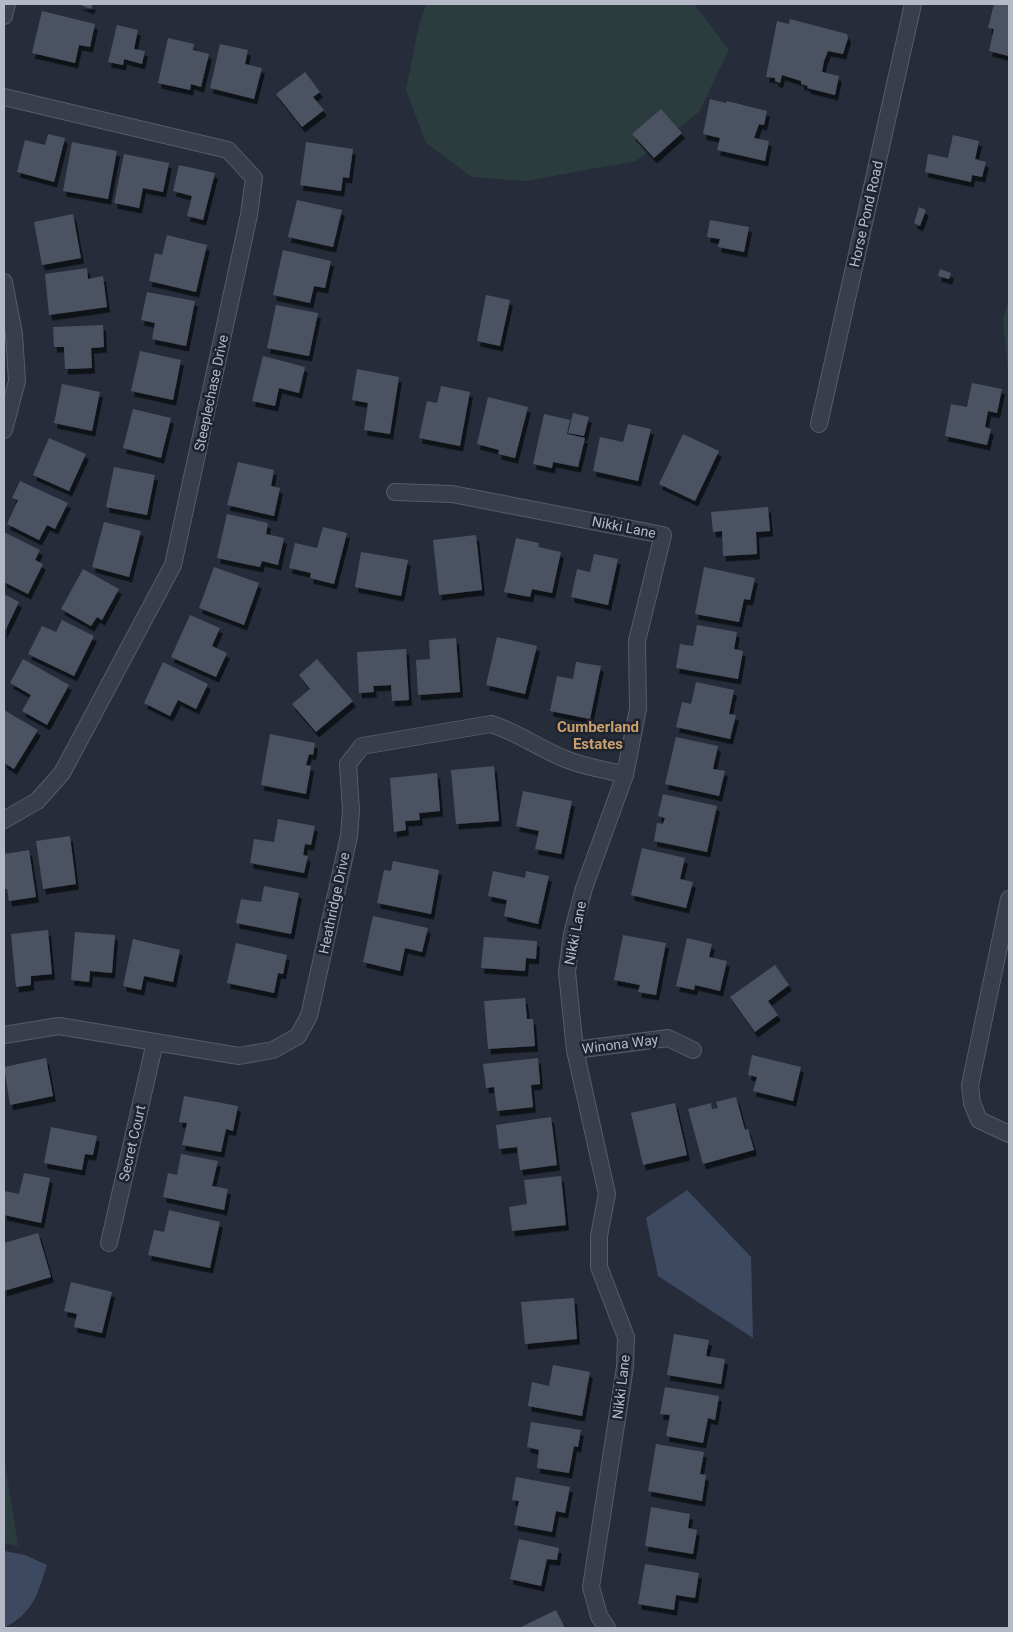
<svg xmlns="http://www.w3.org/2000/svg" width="1013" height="1632" font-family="Roboto,sans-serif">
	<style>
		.green { fill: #2b3c3f }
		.water { fill: #3d4861 }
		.building { fill: #4c5262; filter: url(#shadow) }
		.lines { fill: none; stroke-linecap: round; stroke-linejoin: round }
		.street-casing { stroke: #575c68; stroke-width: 18 }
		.street { stroke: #393e4a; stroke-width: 16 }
		.labels { text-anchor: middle; stroke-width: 5; stroke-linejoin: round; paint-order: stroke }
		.street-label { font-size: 14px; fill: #b5b9c6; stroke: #1e232f }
		.neighbourhood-label { font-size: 15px; font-weight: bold; fill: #c9a06c; stroke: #1e232f }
	</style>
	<defs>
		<filter id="shadow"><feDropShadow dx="3" dy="5.5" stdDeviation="0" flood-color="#0009"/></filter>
	</defs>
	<rect width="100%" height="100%" fill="#262c3a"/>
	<!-- green -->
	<g class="green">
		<path d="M426,4H694L729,50L699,112L636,161L525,181L472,177L426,143L406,90L419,25Z"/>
		<path d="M1009,297V383L1003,319Z"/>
		<path d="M4,1456L18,1546L4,1543Z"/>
	</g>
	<!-- water -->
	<g class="water">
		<path d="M687,1190L751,1257L753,1338L658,1276L646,1218Z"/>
		<path d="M4,1551L25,1555L47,1565C37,1595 34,1612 4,1628Z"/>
	</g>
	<!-- building -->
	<g class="building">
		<path d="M78,4H93L91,9Z"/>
		<path d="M994,4H1009V56L989,51L994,29L988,28Z"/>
		<path d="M42,11L95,24L90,47L79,45L75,63L32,53Z"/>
		<path d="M790,19L847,34L848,38L843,54L828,51L824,61L822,72L839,76L835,95L807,88L808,86L801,84V81L782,75L780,83L775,81V78L766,77L777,21L789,24Z"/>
		<path d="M117,25L138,30L134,49L145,51L142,64L124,59L123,65L108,62Z"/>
		<path d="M168,38L194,44L193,50L209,54L201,87L191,84L190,90L158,83Z"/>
		<path d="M220,44L248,50L245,64L262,68L254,99L210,88Z"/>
		<path d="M305,72L320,92L313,97L324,110L302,127L276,94Z"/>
		<path d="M710,99L726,103L727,101L767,111L764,125L759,124L754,138L769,141L765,161L717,150L720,138L703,134Z"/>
		<path d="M661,109L682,133L654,158L632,134Z"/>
		<path d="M48,134L65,138L54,182L17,172L25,140L45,145Z"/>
		<path d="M953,135L979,141L975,159L986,162L982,177L972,175L971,182L925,172L928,154L948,158Z"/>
		<path d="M72,142L117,151L108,199L63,191Z"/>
		<path d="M306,142L353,149L349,178L343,177L341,191L300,185Z"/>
		<path d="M124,154L169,163L163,192L143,188L139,208L114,203Z"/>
		<path d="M179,165L215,173L203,220L187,216L192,196L173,191Z"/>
		<path d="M297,200L342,210L333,247L288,237Z"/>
		<path d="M919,207L926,210L920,226L914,223Z"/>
		<path d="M73,214L81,258L42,265L34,222Z"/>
		<path d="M710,220L749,227L744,252L718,247L720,239L707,237Z"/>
		<path d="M167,235L207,245L196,292L149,281L155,253L162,255Z"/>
		<path d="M283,250L331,261L325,288L314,286L310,303L273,295Z"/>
		<path d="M87,268L88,279L103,276L107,307L49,315L45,274Z"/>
		<path d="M940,269L951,273L949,279L938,276Z"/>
		<path d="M147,292L195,301L186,346L152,339L155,323L141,320Z"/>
		<path d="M486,295L510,300L500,346L477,341Z"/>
		<path d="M276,305L318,313L309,356L267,348Z"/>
		<path d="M103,325L104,347L91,348L92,368L65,369L64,347H54L53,327Z"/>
		<path d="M140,351L181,360L173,400L131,391Z"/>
		<path d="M263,356L305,367L299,393L279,388L275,406L252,401Z"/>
		<path d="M357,369L399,377L390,434L364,430L368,403L352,400Z"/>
		<path d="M972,383L1002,389L997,413L988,411L985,427L991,429L987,445L945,436L951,404L967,407Z"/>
		<path d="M62,384L100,392L92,431L54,423Z"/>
		<path d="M441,386L470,392L460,446L419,438L427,401L437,403Z"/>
		<path d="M488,397L528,407L515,458L498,454L499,450L477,444Z"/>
		<path d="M133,409L171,418L161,458L123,448Z"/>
		<path d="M573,413L589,417L584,436L568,433Z"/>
		<path d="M544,414L570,420L567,434L585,438L578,467L553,462L552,468L533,464Z"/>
		<path d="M628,424L651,429L638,481L593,471L600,437L623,442Z"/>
		<path d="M683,434L719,451L695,501L659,484Z"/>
		<path d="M49,438L86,454L69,491L33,475Z"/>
		<path d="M238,462L274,470L271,486L280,488L274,516L227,505Z"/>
		<path d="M114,467L155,475L147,515L106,507Z"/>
		<path d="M20,481L68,503L55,529L47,525L39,540L7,524L18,500L12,498Z"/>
		<path d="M768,507L770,531L756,532L757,554L723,556L722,531L713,532L711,512Z"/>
		<path d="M227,514L268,523L266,534L284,538L278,565L262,561L260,567L217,558Z"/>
		<path d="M104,522L141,531L129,577L92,567Z"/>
		<path d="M323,527L347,533L334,584L310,578L311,573L289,568L295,543L317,548Z"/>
		<path d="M4,532L40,550L35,560L43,564L28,594L4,582Z"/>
		<path d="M476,535L482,590L439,595L433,540Z"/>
		<path d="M516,538L539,543L538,547L561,552L552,593L532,589L530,597L504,592Z"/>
		<path d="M361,552L408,560L401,596L355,587Z"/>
		<path d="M594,554L618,559L608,605L571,597L577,569L590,572Z"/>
		<path d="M214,567L259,583L244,625L199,608Z"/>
		<path d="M704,567L755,578L750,600L744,599L739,622L695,614Z"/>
		<path d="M83,569L119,589L102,620L97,617L91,626L61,609Z"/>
		<path d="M4,594L19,602L4,633Z"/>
		<path d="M190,615L220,628L212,646L227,653L216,677L171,657Z"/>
		<path d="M62,620L94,636L74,676L28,654L42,626L56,632Z"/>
		<path d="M697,625L737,632L734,649L743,651L738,679L676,668L680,644L693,646Z"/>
		<path d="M497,637L537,646L525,694L486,685Z"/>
		<path d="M456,638L460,692L418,695L416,660L430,659L429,640Z"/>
		<path d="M406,649L409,700L392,701L391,685L373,686L374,692L359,693L357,652Z"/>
		<path d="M23,659L69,685L47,725L22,711L31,695L10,683Z"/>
		<path d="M317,659L353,701L316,732L292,704L310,689L299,675Z"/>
		<path d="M163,662L208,684L196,709L178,700L170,716L144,703Z"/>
		<path d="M576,662L601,666L590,719L550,711L557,676L573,679Z"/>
		<path d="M696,682L734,690L729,714L736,715L730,739L676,727L682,702L691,704Z"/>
		<path d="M4,710L38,730L14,769L4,763Z"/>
		<path d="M270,734L315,743L313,755L309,754L306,765L311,766L306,794L261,785Z"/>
		<path d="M676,737L718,746L713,769L725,771L719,796L665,784Z"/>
		<path d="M494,766L499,821L456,824L451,770Z"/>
		<path d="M437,773L440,811L419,813L420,820L405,821L406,830L394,832L390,778Z"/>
		<path d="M523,791L572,801L561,854L535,849L539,831L516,826Z"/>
		<path d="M663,794L717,806L707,852L654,841L657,823L663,824L665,818L658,816Z"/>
		<path d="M278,819L315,826L311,845L305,844L303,855L308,856L304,873L250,863L254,839L274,842Z"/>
		<path d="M70,836L76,884L43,889L36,841Z"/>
		<path d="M642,848L685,858L680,879L693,882L686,908L631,895Z"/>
		<path d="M29,850L36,897L9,901L7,889H4V854Z"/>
		<path d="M393,861L439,870L431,914L377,903L384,870L391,871Z"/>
		<path d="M493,871L525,878L526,871L549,876L538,924L504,916L507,900L488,896Z"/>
		<path d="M264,886L299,893L291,934L236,923L241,899L261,902Z"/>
		<path d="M373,916L428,928L422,952L405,948L400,971L363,962Z"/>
		<path d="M48,930L52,974L31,976V985L16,987L11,934Z"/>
		<path d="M75,932L115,935L112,973L90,971L89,982L71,980Z"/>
		<path d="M623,935L666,943L656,995L638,992L640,985L614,980Z"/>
		<path d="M484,937L537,941L536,959L526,958L525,971L481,968Z"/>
		<path d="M687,938L712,944L709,957L727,961L720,991L695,985L694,990L676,986Z"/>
		<path d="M133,939L180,950L173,982L144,976L141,990L123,986Z"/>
		<path d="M236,943L287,955L283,974L278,973L274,993L227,983Z"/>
		<path d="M775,965L789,985L768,1001L778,1015L755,1032L730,997Z"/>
		<path d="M525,998L527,1019H533L535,1046L488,1049L484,1001Z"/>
		<path d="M752,1055L801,1067L793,1101L753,1091L757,1077L748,1075Z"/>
		<path d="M46,1058L53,1096L10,1105L4,1067Z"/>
		<path d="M538,1058L540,1084L531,1085L533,1107L497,1111L494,1087L486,1088L483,1064Z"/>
		<path d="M184,1096L238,1106L233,1131L226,1129L221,1152L182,1145L187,1123L179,1122Z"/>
		<path d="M736,1097L745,1130L748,1129L754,1150L703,1164L688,1109L711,1103L712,1109L718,1108L716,1102Z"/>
		<path d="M675,1103L687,1155L643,1165L631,1113Z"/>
		<path d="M551,1117L557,1165L520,1170L517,1147L499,1149L496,1125Z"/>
		<path d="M51,1127L97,1136L93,1155L85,1154L82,1170L44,1163Z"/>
		<path d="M181,1154L218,1161L212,1186L228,1189L224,1210L163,1197L168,1173L177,1175Z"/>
		<path d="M24,1173L50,1178L41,1223L4,1215V1191L19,1194Z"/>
		<path d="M561,1176L566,1225L512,1231L509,1207L527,1204L524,1180Z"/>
		<path d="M169,1210L220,1222L210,1268L148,1255L154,1230L164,1232Z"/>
		<path d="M38,1233L51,1277L4,1291V1243Z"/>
		<path d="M71,1282L112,1292L102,1333L74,1327L77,1314L64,1311Z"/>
		<path d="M574,1298L577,1339L525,1344L521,1302Z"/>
		<path d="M674,1334L709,1340L706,1356L725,1359L721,1384L667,1375Z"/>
		<path d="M553,1365L590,1372L582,1416L528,1406L532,1382L549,1386Z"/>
		<path d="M665,1387L719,1396L715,1420L708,1418L703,1443L666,1436L670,1415L660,1414Z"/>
		<path d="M531,1422L581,1430L578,1447L574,1446L569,1473L537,1468L539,1450L527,1447Z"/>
		<path d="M656,1444L704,1452L700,1474L706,1475L702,1501L648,1491Z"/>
		<path d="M516,1477L570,1487L565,1513L556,1511L552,1532L514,1525L519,1501L512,1500Z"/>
		<path d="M651,1507L690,1514L688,1528L697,1530L693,1554L645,1546Z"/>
		<path d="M519,1539L559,1548L557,1560L547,1559L541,1586L510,1579Z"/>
		<path d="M645,1564L699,1573L695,1598L676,1595L674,1610L638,1604Z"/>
		<path d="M556,1610L565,1628H519Z"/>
	</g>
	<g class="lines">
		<!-- street casing -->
		<g class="street-casing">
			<g id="street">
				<path d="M4,16L7,4"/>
				<path d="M4,97L228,150L254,178L249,215L173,565L62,773L37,801L4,820"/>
				<path d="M4,282L14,334L17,381L4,430"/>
				<path d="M819,424L913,4"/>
				<path d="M395,492L452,494L663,535L637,641L638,709L625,775L584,888L572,934L567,972L575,1050L607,1194L599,1236V1267L626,1337L625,1367L591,1587L599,1616L607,1628"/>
				<path d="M1009,899L970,1085L972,1103L979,1120L1009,1134"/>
				<path d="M4,1035L59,1026L239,1056L273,1050L298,1036L309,1016L349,836L351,810L348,764L362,746L491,724C518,732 541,750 568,760C586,767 607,770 625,775"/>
				<path d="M575,1050L668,1038L693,1050"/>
				<path d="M109,1243L155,1042"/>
			</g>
		</g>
		<!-- street -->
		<use href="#street" class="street"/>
	</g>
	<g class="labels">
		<!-- street labels -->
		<g class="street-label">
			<text transform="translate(866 214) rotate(-77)" y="5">Horse Pond Road</text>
			<text transform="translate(211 393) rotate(-78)" y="5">Steeplechase Drive</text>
			<text transform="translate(624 527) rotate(11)" y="5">Nikki Lane</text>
			<text transform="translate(334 903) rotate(-78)" y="5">Heathridge Drive</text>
			<text transform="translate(575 933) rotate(-79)" y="5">Nikki Lane</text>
			<text transform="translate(620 1044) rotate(-7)" y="5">Winona Way</text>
			<text transform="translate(132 1143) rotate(-77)" y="5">Secret Court</text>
			<text transform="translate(621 1387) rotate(-83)" y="5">Nikki Lane</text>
		</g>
		<!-- neighbourhood labels -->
		<g class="neighbourhood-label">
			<text x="598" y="732">Cumberland<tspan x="598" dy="17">Estates</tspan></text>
		</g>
	</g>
	<!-- border -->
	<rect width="1013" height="1632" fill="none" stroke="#b5b9c6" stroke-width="10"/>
</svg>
